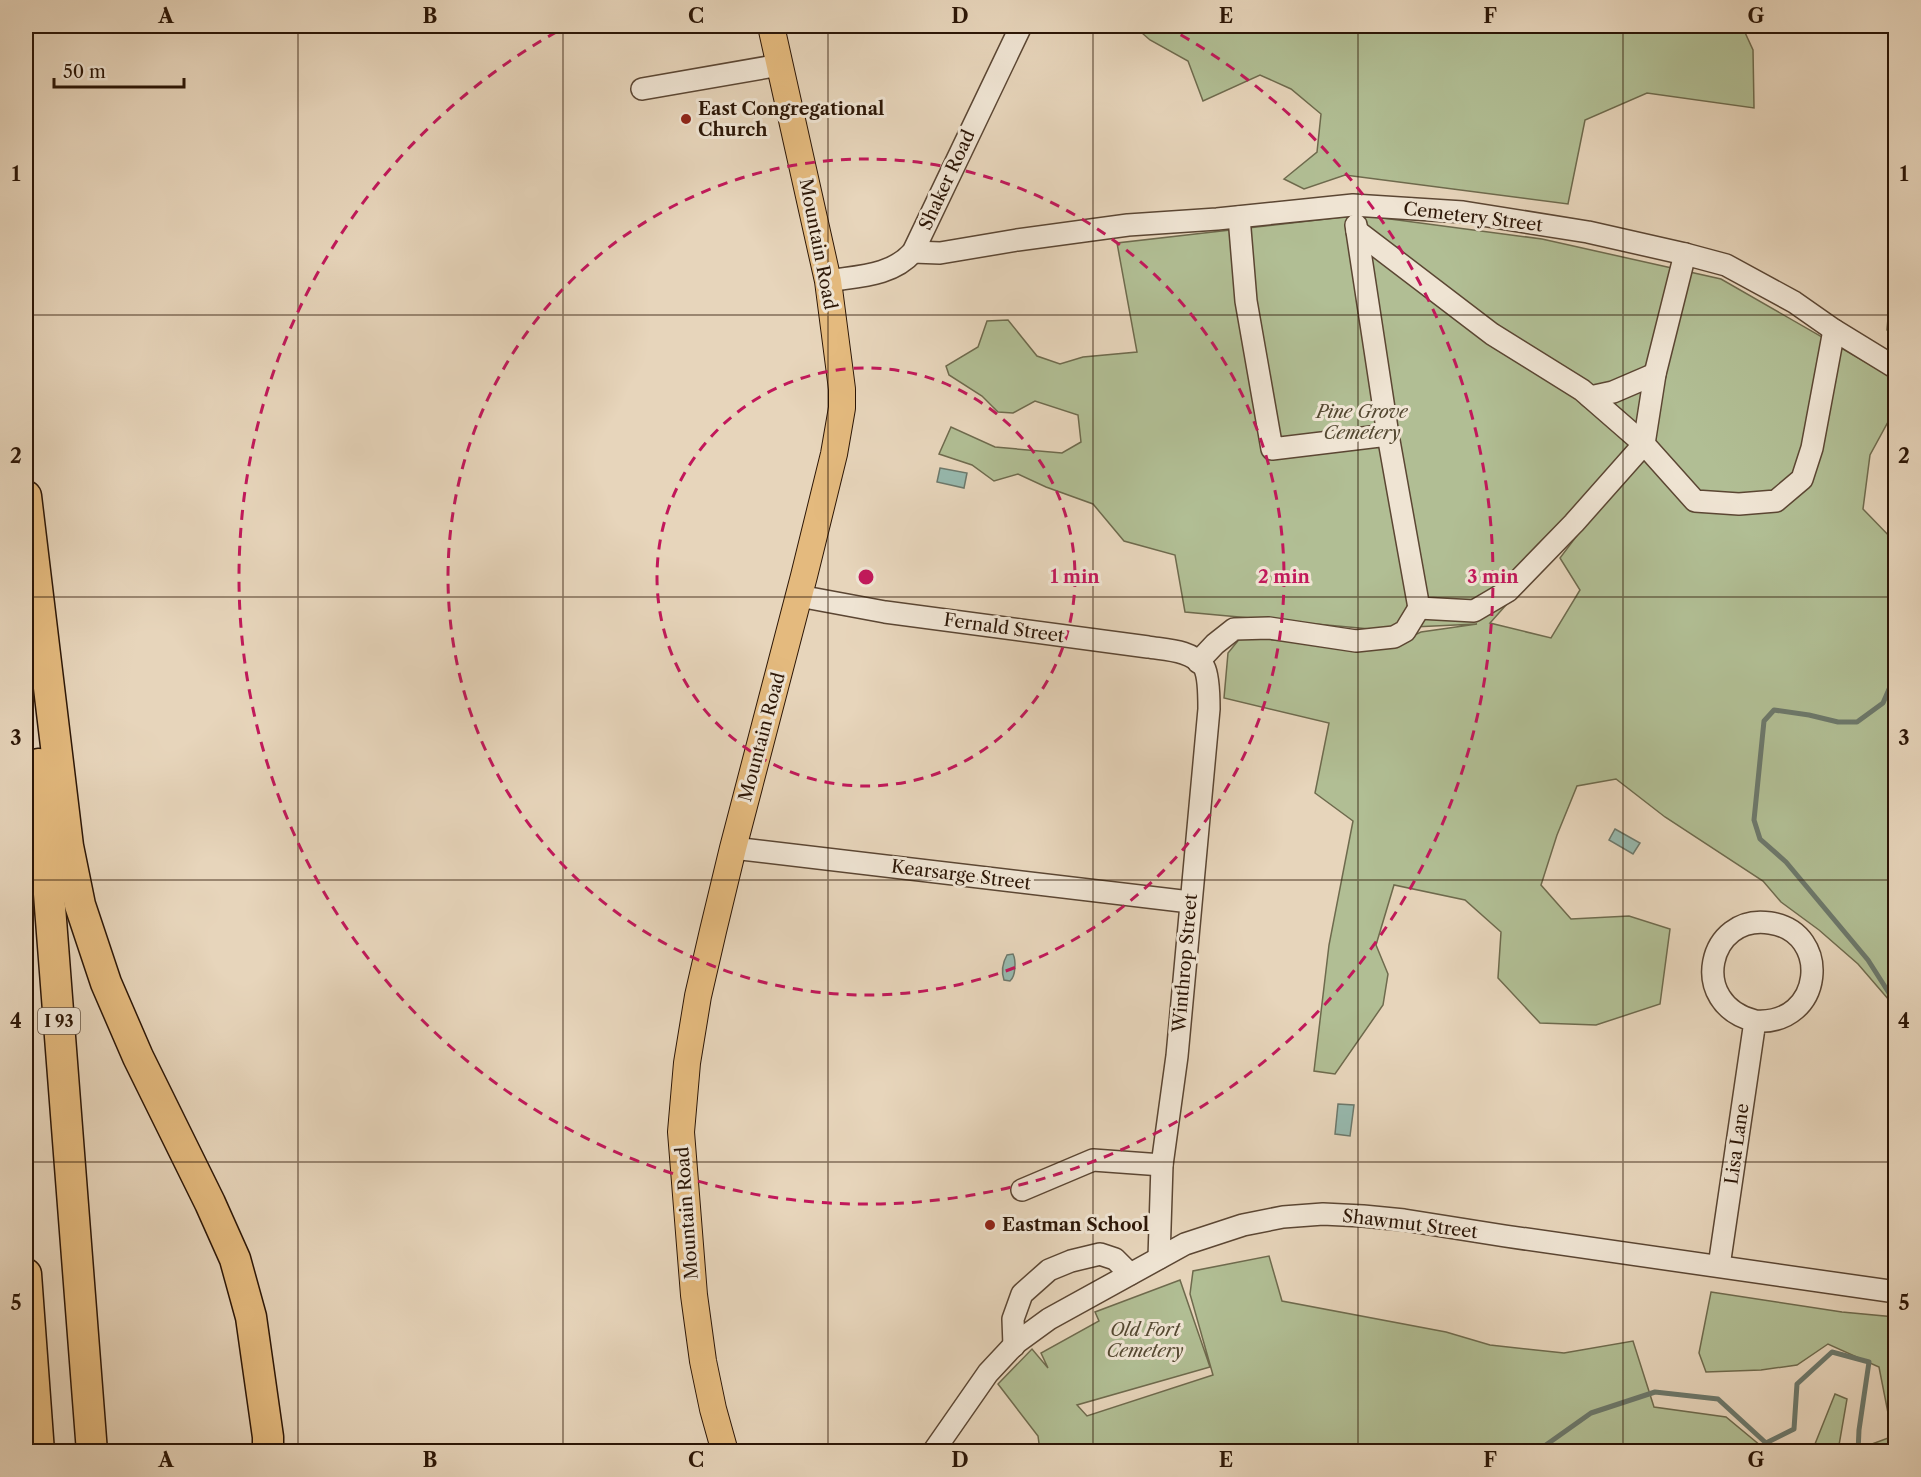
<svg xmlns="http://www.w3.org/2000/svg" width="1921" height="1477" font-family="'Libre Caslon Text',serif">
	<style>
		.green { fill: #b1be94; stroke: #6e6a4d; stroke-width: 1.5; fill-rule: evenodd }
		.water { fill: #97b9ae; stroke: #6c786b; stroke-width: 1.5 }
		.lines { fill: none; stroke-linecap: round; stroke-linejoin: round }
		.stream { stroke: #6c786b; stroke-width: 5 }
		.minor-casing { stroke: #5b4633; stroke-width: 24 }
		.major-casing { stroke: #2c1606; stroke-width: 28 }
		.highway-casing { stroke: #2c1606; stroke-width: 33 }
		.minor { stroke: #efe4d3; stroke-width: 21 }
		.major { stroke: #e4ba7e; stroke-width: 26 }
		.highway { stroke: #e4ba7e; stroke-width: 30 }
		.grid { fill: none; stroke: #2c1606; stroke-width: 1.5; stroke-opacity: 0.55 }
		.ring { fill: none; stroke: #c2185b; stroke-width: 3; stroke-dasharray: 10 8 }
		.poi-dot { fill: #8f2418; stroke: #efe4d3; stroke-width: 2 }
		.labels { text-anchor: middle; stroke-width: 6; stroke-linejoin: round; paint-order: stroke }
		.shield { fill: #efe4d3; stroke: #665444; stroke-width: 1.5 }
		.shield-label { font-size: 16px; font-weight: bold; fill: #2c1606 }
		.poi-label { font-size: 18px; font-weight: bold; fill: #2c1606; stroke: #efe4d3; text-anchor: start }
		.street-label { font-size: 18px; fill: #2c1606; stroke: #efe4d3 }
		.park-label { font-size: 18px; font-style: italic; fill: #544831; stroke: #efe4d3 }
		.centre { fill: #c2185b; stroke: #efe4d3; stroke-width: 3 }
		.ring-label { font-size: 18px; text-anchor: middle; font-weight: bold; fill: #c2185b; stroke: #efe4d3; stroke-width: 6; stroke-linejoin: round; paint-order: stroke }
		.neatline { fill: none; stroke: #2c1606; stroke-width: 2 }
		.grid-label { font-size: 20px; text-anchor: middle; font-weight: bold; fill: #2c1606 }
	</style>
	<rect width="100%" height="100%" fill="#e7d5bb"/>
	<filter id="stains"><feTurbulence type="fractalNoise" baseFrequency=".00333" numOctaves="4"/><feColorMatrix values="0 0 0 0 .2 0 0 0 0 .09 0 0 0 0 .02 0 0 0 .5 -.17"/></filter>
	<radialGradient id="worn" r=".72"><stop offset=".6" stop-color="#630" stop-opacity="0"/><stop offset="1" stop-color="#630" stop-opacity=".3"/></radialGradient>
	<!-- green -->
	<g class="green">
		<path d="M1134,26H1742L1753,50L1754,108L1647,93L1585,120L1568,204L1345,175L1304,189L1284,179L1317,152L1321,114L1291,89L1260,75L1203,101L1188,61L1150,40Z"/>
		<path d="M1343,217H1375L1542,239L1721,279L1895,379V409L1870,455L1863,509L1895,542V1007L1858,964L1819,930L1781,902L1763,881L1665,817L1616,779L1577,786L1557,835L1541,885L1571,919L1629,916L1670,929L1660,1004L1596,1025L1540,1023L1498,978L1501,932L1465,900L1394,885L1376,945L1388,974L1383,1005L1335,1074L1314,1071L1329,945L1353,821L1315,793L1329,723L1224,698L1228,653L1241,637L1384,649L1421,632L1477,624L1370,629L1185,612L1175,555L1124,541L1093,504L1046,487L1018,474L994,481L972,465L939,454L951,427L995,447L1062,453L1081,442L1078,415L1035,401L1013,413L998,412L982,396L949,375L946,366L978,347L987,321L1008,320L1037,356L1060,364L1083,357L1137,352L1117,243ZM1625,472L1560,558L1580,590L1551,638L1490,623Z"/>
		<path d="M1895,238L1896,338H1895L1887,330Z"/>
		<path d="M1269,1256L1282,1301L1446,1332L1490,1345L1564,1353L1633,1341L1654,1407L1726,1417L1767,1451H1040L1038,1436L998,1384L1032,1349L1048,1368L1041,1353L1099,1321L1095,1312L1180,1280L1210,1367L1077,1405L1087,1416L1213,1375L1190,1294L1193,1271Z"/>
		<path d="M1711,1292L1842,1312L1895,1317V1451H1853L1891,1437L1890,1423L1879,1367L1828,1344L1797,1365L1761,1370L1706,1372L1699,1353Z"/>
		<path d="M1835,1394L1847,1399L1838,1451H1801L1815,1444Z"/>
	</g>
	<!-- water -->
	<g class="water">
		<path d="M940,468L967,473L964,488L937,482Z"/>
		<path d="M1615,829L1640,843L1633,854L1609,840Z"/>
		<path d="M1013,954C1016,960 1016,976 1010,981L1004,980C1001,971 1003,962 1007,955Z"/>
		<path d="M1338,1104L1354,1105L1350,1136L1335,1134Z"/>
	</g>
	<g class="lines">
		<!-- stream -->
		<g class="stream">
			<path d="M1896,678L1893,680L1883,703L1857,722H1838L1809,715L1774,710L1764,721L1754,820L1760,839L1786,862L1868,960L1896,1004"/>
			<path d="M1536,1452L1591,1413L1655,1392L1718,1399L1766,1443L1794,1429L1797,1384L1832,1352L1869,1362L1859,1430L1858,1452"/>
		</g>
		<!-- minor casing -->
		<g class="minor-casing">
			<g id="minor">
				<path d="M642,89L780,65"/>
				<path d="M1239,217L1246,301L1272,449L1388,435L1419,608L1474,611L1508,591L1574,523L1644,444L1655,374L1685,254"/>
				<path d="M1356,225L1388,435"/>
				<path d="M1357,231L1492,334L1582,390L1644,444L1695,501L1739,504L1776,501L1802,479L1812,448L1834,330"/>
				<path d="M913,252L940,253L1017,240L1128,225L1217,219L1353,205L1463,212L1588,232L1685,254L1726,265L1794,302L1834,330L1896,368"/>
				<path d="M828,281C858,276 892,276 913,252L1021,26"/>
				<path d="M1590,397L1613,392L1655,374"/>
				<path d="M799,596L885,612L1148,647C1166,650 1192,650 1204,667C1209,676 1209,699 1209,709L1177,1056L1162,1165L1159,1258"/>
				<path d="M1198,662L1215,644L1234,629L1269,628L1356,641L1394,637L1405,631L1419,608"/>
				<path d="M733,848L1190,902"/>
				<path d="M1022,1190L1093,1160L1162,1165"/>
				<path d="M1719,1266L1755,1021C1824,1026 1832,932 1770,923C1708,913 1687,1004 1755,1021"/>
				<path d="M1014,1346L1013,1319L1022,1294L1049,1270L1071,1261L1100,1254L1115,1259L1130,1274"/>
				<path d="M933,1452L988,1373L1016,1343L1049,1319L1185,1244L1243,1225L1283,1217L1323,1214L1363,1216L1404,1220L1505,1236L1896,1292"/>
			</g>
		</g>
		<!-- major casing -->
		<g class="major-casing">
			<path id="major" d="M725,1452L713,1409L703,1361L694,1295L681,1132L687,1063L698,996L713,931L733,848L804,576L834,454L842,408V389L828,281L771,26"/>
		</g>
		<!-- highway casing -->
		<g class="highway-casing">
			<g id="highway">
				<path d="M26,496L68,846L80,905L106,983L138,1057L210,1203L235,1259L251,1317L268,1437V1452"/>
				<path d="M39,764L92,1452"/>
				<path d="M26,1274L39,1452"/>
			</g>
		</g>
		<!-- minor -->
		<use href="#minor" class="minor"/>
		<!-- major -->
		<use href="#major" class="major"/>
		<!-- highway -->
		<use href="#highway" class="highway"/>
	</g>
	<!-- grid -->
	<path class="grid" d="M298,26V1452M563,26V1452M828,26V1452M1093,26V1452M1358,26V1452M1623,26V1452M26,315H1896M26,597H1896M26,880H1896M26,1162H1896"/>
	<!-- distance rings -->
	<g class="ring">
		<circle cx="866" cy="577" r="209"/>
		<circle cx="866" cy="577" r="418"/>
		<path d="M1165 26A627 627 0 1 1 567 26"/>
	</g>
	<!-- markers -->
	<g class="poi-dot">
		<circle cx="686" cy="119" r="6"/>
		<circle cx="990" cy="1225" r="6"/>
	</g>
	<g class="labels">
		<!-- shield labels -->
		<rect class="shield" x="38" y="1008" width="42" height="26" rx="4.5"/>
		<g class="shield-label">
			<text x="59" y="1027">I 93</text>
		</g>
		<!-- poi labels -->
		<g class="poi-label">
			<text x="698" y="115">East Congregational<tspan x="698" dy="21">Church</tspan></text>
			<text x="1002" y="1231">Eastman School</text>
		</g>
		<!-- street labels -->
		<g class="street-label">
			<text transform="translate(947 180) rotate(-65)" y="6">Shaker Road</text>
			<text transform="translate(1473 217) rotate(7)" y="6">Cemetery Street</text>
			<text transform="translate(818 244) rotate(79)" y="6">Mountain Road</text>
			<text transform="translate(1004 628) rotate(8)" y="6">Fernald Street</text>
			<text transform="translate(762 737) rotate(-75)" y="6">Mountain Road</text>
			<text transform="translate(961 875) rotate(7)" y="6">Kearsarge Street</text>
			<text transform="translate(1185 963) rotate(-85)" y="6">Winthrop Street</text>
			<text transform="translate(1737 1144) rotate(-82)" y="6">Lisa Lane</text>
			<text transform="translate(687 1213) rotate(-94)" y="6">Mountain Road</text>
			<text transform="translate(1410 1224) rotate(7)" y="6">Shawmut Street</text>
		</g>
		<!-- park labels -->
		<g class="park-label">
			<text x="1362" y="418">Pine Grove<tspan x="1362" dy="21">Cemetery</tspan></text>
			<text x="1145" y="1336">Old Fort<tspan x="1145" dy="21">Cemetery</tspan></text>
		</g>
	</g>
	<circle cx="866" cy="577" r="9" class="centre"/>
	<g class="ring-label">
		<text x="1075" y="583">1 min</text>
		<text x="1284" y="583">2 min</text>
		<text x="1493" y="583">3 min</text>
	</g>
	<!-- margin -->
	<rect width="1921" height="1477" fill="none" stroke="#e7d5bb" stroke-width="66"/>
	<!-- scale -->
	<path d="M54 78v9h130v-9" fill="none" stroke="#2c1606" stroke-width="3"/>
	<text x="63" y="78" font-size="18" fill="#2c1606" stroke="#efe4d3" stroke-width="4.5" paint-order="stroke">50 m</text>
	<rect x="33" y="33" width="1855" height="1411" class="neatline"/>
	<g class="grid-label">
		<text x="166" y="23">A</text>
		<text x="430" y="23">B</text>
		<text x="696" y="23">C</text>
		<text x="960" y="23">D</text>
		<text x="1226" y="23">E</text>
		<text x="1490" y="23">F</text>
		<text x="1756" y="23">G</text>
		<text x="16" y="181">1</text>
		<text x="1904" y="181">1</text>
		<text x="16" y="463">2</text>
		<text x="1904" y="463">2</text>
		<text x="16" y="745">3</text>
		<text x="1904" y="745">3</text>
		<text x="16" y="1028">4</text>
		<text x="1904" y="1028">4</text>
		<text x="16" y="1310">5</text>
		<text x="1904" y="1310">5</text>
		<text x="166" y="1467">A</text>
		<text x="430" y="1467">B</text>
		<text x="696" y="1467">C</text>
		<text x="960" y="1467">D</text>
		<text x="1226" y="1467">E</text>
		<text x="1490" y="1467">F</text>
		<text x="1756" y="1467">G</text>
	</g>
	<rect width="100%" height="100%" filter="url(#stains)"/>
	<rect width="100%" height="100%" fill="url(#worn)"/>
</svg>
